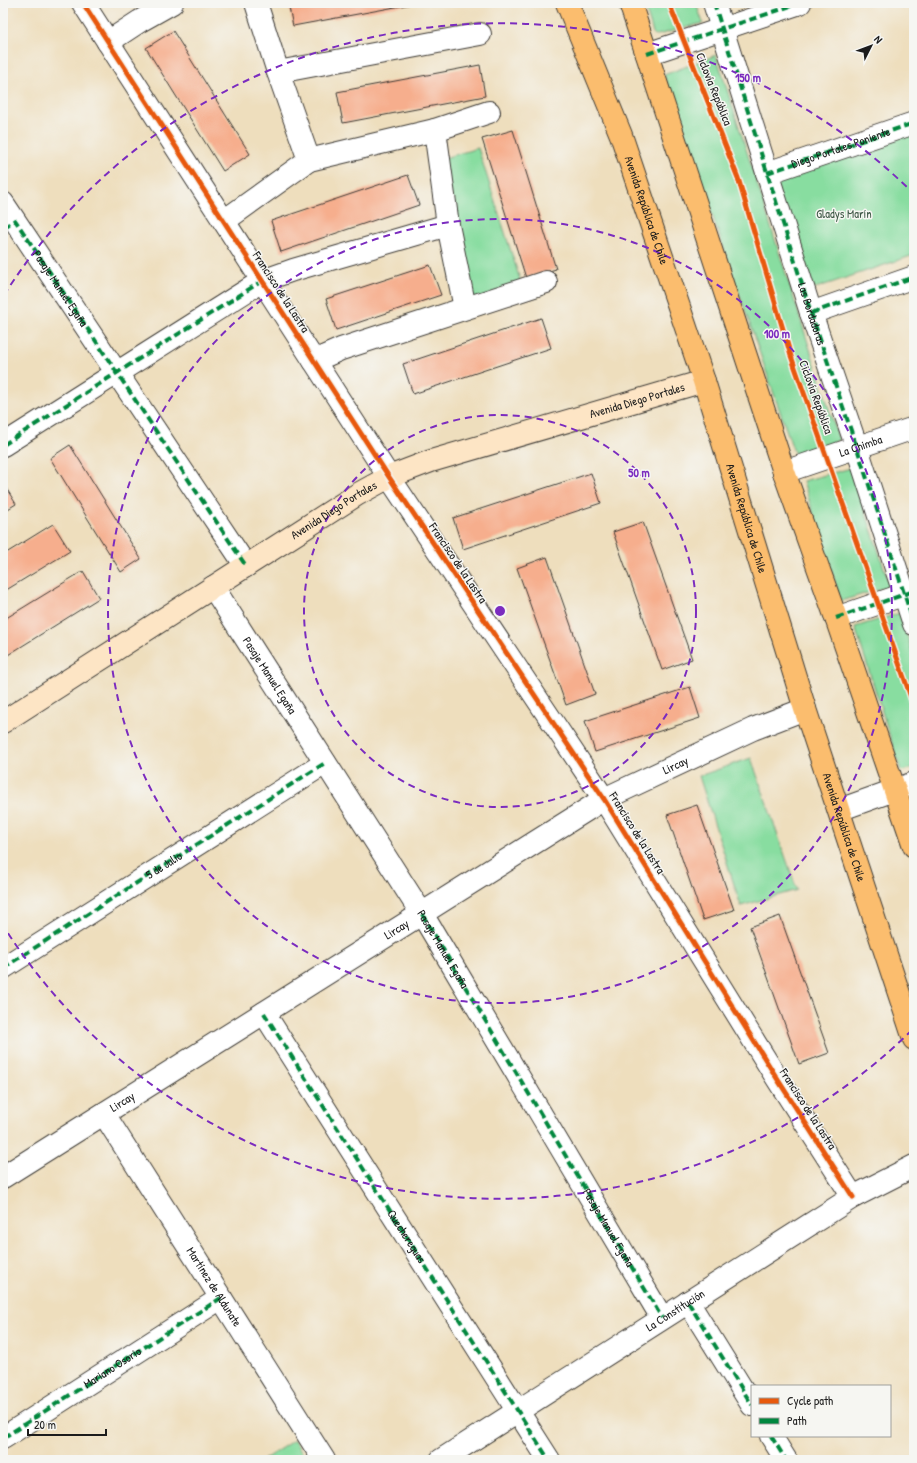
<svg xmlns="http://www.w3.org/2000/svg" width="917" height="1463" font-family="'Patrick Hand',sans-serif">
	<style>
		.green { fill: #88dda0; stroke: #527c5e }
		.building { fill: #f6ae8d }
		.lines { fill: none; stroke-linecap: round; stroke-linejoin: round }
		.street-casing { stroke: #3c3934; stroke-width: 24 }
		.secondary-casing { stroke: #3c3934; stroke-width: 24 }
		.primary-casing { stroke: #3c3934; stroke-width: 24 }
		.street { stroke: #fff; stroke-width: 22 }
		.secondary { stroke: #fde5c5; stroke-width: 22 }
		.primary { stroke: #fbbd6e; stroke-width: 22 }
		.quiet { stroke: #00873e; stroke-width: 4; stroke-dasharray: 8 4; stroke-linecap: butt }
		.cycleway-casing { stroke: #f6f6f2; stroke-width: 8 }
		.cycleway { stroke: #e8590c; stroke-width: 5 }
		.ring { fill: none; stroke: #7b2cbf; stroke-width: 2; stroke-dasharray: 7 5 }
		.labels { text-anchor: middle; stroke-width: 3; stroke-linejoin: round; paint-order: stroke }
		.street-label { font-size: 12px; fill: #1c1c1c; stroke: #f6f6f2 }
		.park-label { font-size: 12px; fill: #3c5644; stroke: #f6f6f2 }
		.centre { fill: #7b2cbf; stroke: #f6f6f2; stroke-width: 2 }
		.ring-label { font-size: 12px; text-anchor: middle; font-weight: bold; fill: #7b2cbf; stroke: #f6f6f2; stroke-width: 3; stroke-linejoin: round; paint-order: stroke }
	</style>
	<rect width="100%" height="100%" fill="#f6f6f2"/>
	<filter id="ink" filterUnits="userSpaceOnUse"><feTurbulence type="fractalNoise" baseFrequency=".025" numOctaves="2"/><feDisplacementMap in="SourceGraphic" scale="8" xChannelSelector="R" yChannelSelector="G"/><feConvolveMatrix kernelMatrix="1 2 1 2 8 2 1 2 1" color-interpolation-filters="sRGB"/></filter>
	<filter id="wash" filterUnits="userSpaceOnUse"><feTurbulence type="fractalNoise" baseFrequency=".012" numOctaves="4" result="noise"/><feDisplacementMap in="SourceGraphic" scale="16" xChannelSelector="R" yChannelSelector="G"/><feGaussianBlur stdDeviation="0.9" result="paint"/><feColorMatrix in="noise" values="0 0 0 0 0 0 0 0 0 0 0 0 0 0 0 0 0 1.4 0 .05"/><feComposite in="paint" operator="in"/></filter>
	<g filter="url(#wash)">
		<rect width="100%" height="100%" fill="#eedebd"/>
		<!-- green -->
		<g class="green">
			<path d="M644,3H696L703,23L654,36Z"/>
			<path d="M716,55L839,440L796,458L664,75Z"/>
			<path d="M914,126V255L801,293L768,176Z"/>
			<path d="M478,148L522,286L456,306L434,161Z"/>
			<path d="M851,468L890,586L841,601L803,481Z"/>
			<path d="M900,613L914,658V768L901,771L855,627Z"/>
			<path d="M751,758L797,890L741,906L699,776Z"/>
			<path d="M294,1440L307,1460H263Z"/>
		</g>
		<g id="blocks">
			<!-- building -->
			<g class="building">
				<path d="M288,3H412V4L293,26Z"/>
				<path d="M173,31L250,154L223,171L146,48Z"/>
				<path d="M480,65L485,96L343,123L337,92Z"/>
				<path d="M513,130L556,269L526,278L482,139Z"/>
				<path d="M408,175L419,205L281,252L271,221Z"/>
				<path d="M430,265L441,295L336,330L326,299Z"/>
				<path d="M541,318L551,348L413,394L403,364Z"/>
				<path d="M70,445L141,559L121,572L50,458Z"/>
				<path d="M591,473L601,503L463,549L453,518Z"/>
				<path d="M3,483L16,504L3,512Z"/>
				<path d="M643,522L692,659L662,670L613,532Z"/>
				<path d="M53,524L70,551L3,592V555Z"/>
				<path d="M547,557L595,694L566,705L517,568Z"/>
				<path d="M83,571L99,598L3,658V620Z"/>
				<path d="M690,687L700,718L595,752L585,721Z"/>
				<path d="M697,805L734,910L703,920L667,815Z"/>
				<path d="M780,916L829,1053L799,1064L750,927Z"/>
			</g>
		</g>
	</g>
	<g filter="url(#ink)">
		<use href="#blocks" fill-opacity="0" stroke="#3c3934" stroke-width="1"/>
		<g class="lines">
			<!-- street casing -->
			<g class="street-casing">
				<g id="street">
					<path d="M83,3L389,477L604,799L778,1080L853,1197"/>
					<path d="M714,3L811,313L857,448L914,624"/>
					<path d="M108,42L140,21L172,3"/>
					<path d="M647,54L800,3"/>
					<path d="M278,72L480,34"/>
					<path d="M435,130L448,225L465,308"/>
					<path d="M309,160L435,130L489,112"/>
					<path d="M767,173L914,123"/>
					<path id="s1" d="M3,203L246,566"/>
					<path d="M224,221L309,160L278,72L256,3"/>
					<path d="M811,313L914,277"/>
					<path d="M314,361L341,349L546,282"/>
					<path d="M3,445L262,281L293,270L448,225"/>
					<path id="s2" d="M784,472L914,428"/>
					<path id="s3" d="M213,587L422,914L662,1318"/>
					<path d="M836,618L914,591"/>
					<path d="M839,810L914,783"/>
					<path d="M3,968L325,763"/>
					<path d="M264,1013L549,1460"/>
					<path id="s4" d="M104,1114L324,1460"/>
					<path id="s5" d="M3,1177L604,799L753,729L805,709"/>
					<path d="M688,1302L752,1405"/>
					<path d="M771,1436L786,1460"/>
					<path id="s6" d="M3,1438L221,1298"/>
					<path id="s7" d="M441,1460L853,1197L914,1166"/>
				</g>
			</g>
			<!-- secondary casing -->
			<g class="secondary-casing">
				<g id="secondary">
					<path id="s8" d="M3,722L358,494L389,477L431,461L704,381"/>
				</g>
			</g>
			<!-- primary casing -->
			<g class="primary-casing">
				<g id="primary">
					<path id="s9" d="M567,3L621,135L704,381L805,709L914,1039"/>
					<path d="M630,3L784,472L836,618L914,846"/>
				</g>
			</g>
			<!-- street -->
			<use href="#street" class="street"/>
			<!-- secondary -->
			<use href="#secondary" class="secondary"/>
			<!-- primary -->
			<use href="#primary" class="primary"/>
			<!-- quiet -->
			<g class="quiet">
				<path id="s10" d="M714,3L811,313L857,448L914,624"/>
				<path d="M647,54L800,3"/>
				<path id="s11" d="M767,173L914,123"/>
				<path d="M3,228L15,220L246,566"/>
				<path d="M811,313L914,277"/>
				<path d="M3,445L262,281"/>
				<path d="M836,618L914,591"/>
				<path d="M422,914L662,1318"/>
				<path id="s12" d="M3,968L325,763"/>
				<path id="s13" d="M264,1013L549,1460"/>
				<path d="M688,1302L752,1405"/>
				<path d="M771,1436L786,1460"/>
				<path d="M3,1438L221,1298"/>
			</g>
			<!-- cycleway casing -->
			<g class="cycleway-casing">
				<g id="cycleway">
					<path d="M83,3L389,477L604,799L778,1080L853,1197"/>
					<path d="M669,3L738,178L791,356L914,706"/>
				</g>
			</g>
			<!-- cycleway -->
			<use href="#cycleway" class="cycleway"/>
		</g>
	</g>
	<!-- distance rings -->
	<g class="ring">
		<circle cx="500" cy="611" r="196"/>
		<circle cx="500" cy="611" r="392"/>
		<path d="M912 1030A588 588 0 0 1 4 927M4 295A588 588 0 0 1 912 192"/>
	</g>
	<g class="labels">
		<!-- street labels -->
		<g class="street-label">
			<text transform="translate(714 89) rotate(68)" y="4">Ciclovía República</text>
			<text dy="4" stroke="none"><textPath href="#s11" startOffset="78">Diego Portales Poniente</textPath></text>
			<text dy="4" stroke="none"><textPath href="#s9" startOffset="222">Avenida República de Chile</textPath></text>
			<text dy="4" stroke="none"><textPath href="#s1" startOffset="103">Pasaje Manuel Egaña</textPath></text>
			<text transform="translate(281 292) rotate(57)" y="4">Francisco de la Lastra</text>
			<text dy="4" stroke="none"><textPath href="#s10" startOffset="326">Las Bordadoras</textPath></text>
			<text transform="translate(816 397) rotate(70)" y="4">Ciclovía República</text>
			<text dy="4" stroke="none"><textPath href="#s8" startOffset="717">Avenida Diego Portales</textPath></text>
			<text dy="4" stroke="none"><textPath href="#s2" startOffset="81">La Chimba</textPath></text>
			<text dy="4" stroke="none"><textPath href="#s8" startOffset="393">Avenida Diego Portales</textPath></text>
			<text dy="4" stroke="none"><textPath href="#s9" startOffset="546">Avenida República de Chile</textPath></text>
			<text transform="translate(458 563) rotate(56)" y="4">Francisco de la Lastra</text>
			<text dy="4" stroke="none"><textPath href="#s3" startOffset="105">Pasaje Manuel Egaña</textPath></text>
			<text dy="4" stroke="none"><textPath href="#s5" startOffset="789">Lircay</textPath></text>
			<text dy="4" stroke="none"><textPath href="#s9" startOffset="870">Avenida República de Chile</textPath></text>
			<text transform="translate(637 833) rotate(58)" y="4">Francisco de la Lastra</text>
			<text dy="4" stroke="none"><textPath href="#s12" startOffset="191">5 de Julio</textPath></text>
			<text dy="4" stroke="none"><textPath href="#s5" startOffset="465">Lircay</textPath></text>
			<text dy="4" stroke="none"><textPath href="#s3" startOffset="429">Pasaje Manuel Egaña</textPath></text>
			<text dy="4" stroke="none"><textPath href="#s5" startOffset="141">Lircay</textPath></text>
			<text transform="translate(808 1109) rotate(57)" y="4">Francisco de la Lastra</text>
			<text dy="4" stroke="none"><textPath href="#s3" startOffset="753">Pasaje Manuel Egaña</textPath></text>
			<text dy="4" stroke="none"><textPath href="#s13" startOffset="265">Quechereguas</textPath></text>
			<text dy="4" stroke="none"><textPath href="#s4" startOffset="205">Martínez de Aldunate</textPath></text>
			<text dy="4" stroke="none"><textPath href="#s7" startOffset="278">La Constitución</textPath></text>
			<text dy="4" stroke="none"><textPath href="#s6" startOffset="130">Mariano Osorio</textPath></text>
		</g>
		<!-- park labels -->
		<g class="park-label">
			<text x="844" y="218">Gladys Marín</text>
		</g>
	</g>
	<circle cx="500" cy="611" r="6" class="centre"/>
	<g class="ring-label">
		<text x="748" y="82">150 m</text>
		<text x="777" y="338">100 m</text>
		<text x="639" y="477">50 m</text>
	</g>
	<!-- margin -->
	<rect width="917" height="1463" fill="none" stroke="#f6f6f2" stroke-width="16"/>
	<!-- legend -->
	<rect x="751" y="1385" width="140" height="52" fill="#f6f6f2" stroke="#9f9f9c"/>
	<rect x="759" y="1398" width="20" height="6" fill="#e8590c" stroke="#9f9f9c"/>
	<text x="787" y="1405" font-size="12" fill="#1c1c1c">Cycle path</text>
	<rect x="759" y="1418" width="20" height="6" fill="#00873e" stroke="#9f9f9c"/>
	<text x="787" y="1425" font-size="12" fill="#1c1c1c">Path</text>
	<!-- north arrow -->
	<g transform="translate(871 46) rotate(48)" stroke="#f6f6f2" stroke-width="3" paint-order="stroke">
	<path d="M0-3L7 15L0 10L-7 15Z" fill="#1c1c1c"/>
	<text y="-6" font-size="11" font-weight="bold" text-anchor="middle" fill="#1c1c1c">N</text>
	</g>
	<!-- scale -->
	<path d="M28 1429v6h78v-6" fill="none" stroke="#1c1c1c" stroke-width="2"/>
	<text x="34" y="1429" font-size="12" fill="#1c1c1c" stroke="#f6f6f2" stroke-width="3" paint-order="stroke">20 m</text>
</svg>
